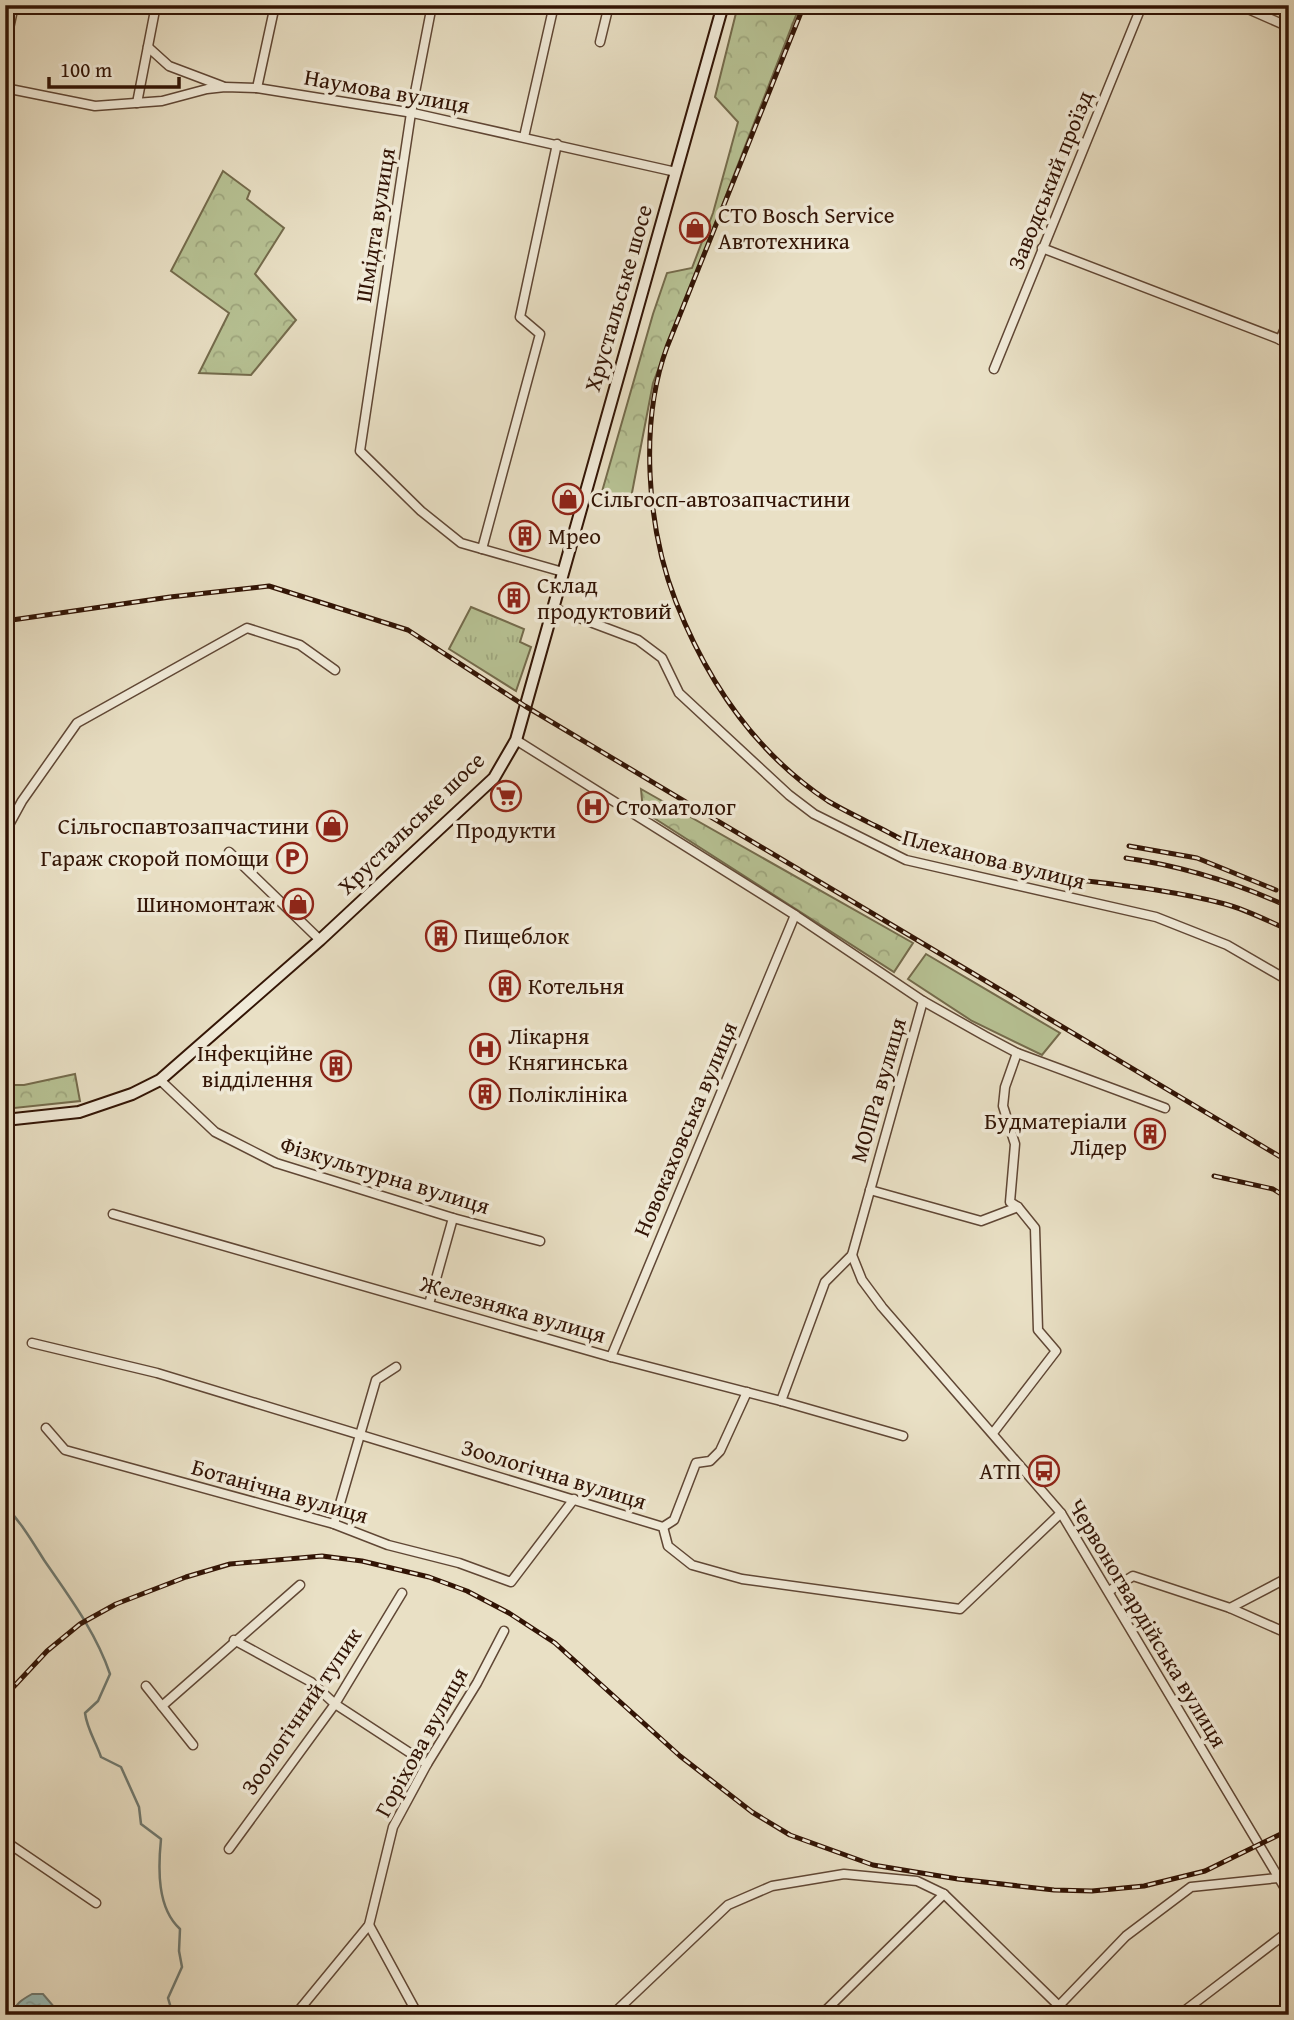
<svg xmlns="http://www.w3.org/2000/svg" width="1294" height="2020" font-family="'Gentium Book Plus',serif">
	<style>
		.grass { fill: url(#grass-tufts); stroke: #746b4c; stroke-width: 2 }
		.forest { fill: url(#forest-crowns); stroke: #746b4c; stroke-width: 2 }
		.garden { fill: #b7c294; stroke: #746b4c; stroke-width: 2 }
		.water { fill: url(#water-ripples); stroke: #6f7970; stroke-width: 2 }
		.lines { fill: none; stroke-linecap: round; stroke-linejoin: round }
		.stream { stroke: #6f7970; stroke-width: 2.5 }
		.street-casing { stroke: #604735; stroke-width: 11 }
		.secondary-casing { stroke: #321405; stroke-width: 14 }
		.street { stroke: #f1ebd9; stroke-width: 8 }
		.secondary { stroke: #f1ebd9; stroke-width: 10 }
		.rail-casing { stroke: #321405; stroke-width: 5 }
		.rail { stroke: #f1ebd9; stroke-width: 2.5; stroke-dasharray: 8; stroke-linecap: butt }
		.labels { text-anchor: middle; stroke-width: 7; stroke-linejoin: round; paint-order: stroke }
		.street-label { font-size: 23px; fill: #321405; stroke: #f1ebd9 }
		.poi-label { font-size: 23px; fill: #321405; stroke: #f1ebd9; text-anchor: start }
	</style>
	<defs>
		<pattern id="grass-tufts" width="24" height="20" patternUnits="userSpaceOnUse" patternTransform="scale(1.75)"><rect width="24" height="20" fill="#b7c294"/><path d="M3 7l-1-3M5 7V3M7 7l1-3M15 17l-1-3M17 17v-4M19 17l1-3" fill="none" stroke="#9ea67e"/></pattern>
		<pattern id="forest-crowns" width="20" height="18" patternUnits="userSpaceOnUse" patternTransform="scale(1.75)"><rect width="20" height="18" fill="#b7c294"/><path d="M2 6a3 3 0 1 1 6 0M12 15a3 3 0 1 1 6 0" fill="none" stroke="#9ea67e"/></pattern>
		<pattern id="water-ripples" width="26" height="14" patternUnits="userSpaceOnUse" patternTransform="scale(1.75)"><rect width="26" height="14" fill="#98bcb8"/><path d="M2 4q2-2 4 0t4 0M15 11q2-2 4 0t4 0" fill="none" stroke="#83a19d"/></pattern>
	</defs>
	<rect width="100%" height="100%" fill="#e9e0c5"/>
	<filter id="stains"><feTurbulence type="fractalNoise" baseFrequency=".00286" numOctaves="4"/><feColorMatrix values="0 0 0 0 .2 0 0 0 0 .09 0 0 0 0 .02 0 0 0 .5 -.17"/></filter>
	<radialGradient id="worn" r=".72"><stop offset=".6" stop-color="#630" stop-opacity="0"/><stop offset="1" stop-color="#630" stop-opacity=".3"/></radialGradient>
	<!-- grass -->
	<path class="grass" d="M471,607L524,629L520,642L531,647L516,691L449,649Z"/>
	<!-- forest -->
	<g class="forest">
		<path d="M738,5H800L653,383L631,498L601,495L653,314L667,273L692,268L713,213L738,122L715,97Z"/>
		<path d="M223,171L250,191L247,199L284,228L255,274L296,320L251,375L199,373L229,313L171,271Z"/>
		<path d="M641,789L913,943L894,972L643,811Z"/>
		<path d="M75,1074L80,1101L5,1109V1085H24Z"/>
	</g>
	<!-- garden -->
	<path class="garden" d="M926,954L1060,1033L1042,1055L972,1021L908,979Z"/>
	<!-- water -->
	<path class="water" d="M32,1994H43L61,2015H13C14,2004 23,1999 32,1994Z"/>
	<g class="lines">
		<!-- stream -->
		<path class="stream" d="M5,1506C21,1522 32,1541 44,1560C68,1595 96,1632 110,1674L98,1701L85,1713C87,1729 96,1742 101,1757L121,1767L139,1807L141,1824L161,1839C158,1869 157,1908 180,1929L179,1951L182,1967L168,1998L173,2015"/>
		<!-- street casing -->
		<g class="street-casing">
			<g id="street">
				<path d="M432,5L411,113L360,451L421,511L461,543L563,572"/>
				<path d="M1239,5L1289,27"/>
				<path d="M600,42L609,5"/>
				<path d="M5,47L14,5"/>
				<path d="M148,47L169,66L222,86"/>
				<path d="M5,88L95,106L162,101L207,89L225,87L257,88L413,113L676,172"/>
				<path d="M257,88L275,5"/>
				<path d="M137,103L156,5"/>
				<path d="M524,137L554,5"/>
				<path d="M1042,248L1289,343"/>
				<path d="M1280,340L1289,319"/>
				<path d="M994,369L1142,5"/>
				<path d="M482,549L540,334L520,317L557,144"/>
				<path d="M553,608L638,640L662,658L679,693L789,795L814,814L906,860L1156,917L1227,945L1289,981"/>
				<path d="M516,740L795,915L923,1001L985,1036L1017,1053L1165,1108"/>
				<path d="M5,832L22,801L77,723L247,628L300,645L335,670"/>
				<path d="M229,852L320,940"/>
				<path d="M160,1080L215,1132L276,1163L453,1218L540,1241"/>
				<path d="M870,1190L981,1221L1018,1207"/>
				<path d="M113,1214L611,1357L781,1401L903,1436"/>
				<path d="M852,1255L862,1280L882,1307L1061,1513L1289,1895"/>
				<path d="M429,1304L453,1218"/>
				<path d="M32,1343L157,1373L663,1527L668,1546L692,1565L742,1579L960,1609L1061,1513"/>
				<path d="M611,1357L795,915"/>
				<path d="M781,1401L825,1282L852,1255L923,1001"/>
				<path d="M46,1428L65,1450L334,1524L388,1545L459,1563L511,1582L574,1499"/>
				<path d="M993,1433L1056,1351L1038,1330L1035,1228L1018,1207L1010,1202L1015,1144L1003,1106L1005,1087L1017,1053"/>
				<path d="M334,1524L376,1380L396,1367"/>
				<path d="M663,1527L674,1520L696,1463L710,1461L720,1451L747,1392"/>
				<path d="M1109,1591L1133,1576L1230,1608L1289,1634"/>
				<path d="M1230,1608L1289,1577"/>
				<path d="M234,1640L311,1682L335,1704L427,1764"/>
				<path d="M146,1686L193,1745"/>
				<path d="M162,1706L300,1585"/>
				<path d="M5,1841L96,1903"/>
				<path d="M229,1849L335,1704L402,1593"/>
				<path d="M369,1925L418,2015"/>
				<path d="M295,2015L369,1925L393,1827L427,1764L477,1683L504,1631"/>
				<path d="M612,2015L728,1905L772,1886L844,1874L917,1881L944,1894"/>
				<path d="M821,2015L944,1894L1059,2006"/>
				<path d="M1050,2015L1126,1936L1191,1887L1278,1878"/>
				<path d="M1179,2015L1289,1931"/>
			</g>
		</g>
		<!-- secondary casing -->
		<g class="secondary-casing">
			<path id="secondary" d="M5,1120L79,1112L132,1094L160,1080L320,940L494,778L516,740L723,5"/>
		</g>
		<!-- street -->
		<use href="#street" class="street"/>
		<!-- secondary -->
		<use href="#secondary" class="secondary"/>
		<!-- rail casing -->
		<g class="rail-casing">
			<g id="rail">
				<path d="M804,5L667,347C639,423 647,528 676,602C707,681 756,753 828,801C845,811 862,819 880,828C894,835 908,844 923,849C947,858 975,863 1000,868C1074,883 1151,884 1225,904C1247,910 1268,921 1289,930"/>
				<path d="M5,621L170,597L269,586L408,630L525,706L1289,1162"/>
				<path d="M1129,846L1197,858L1276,890"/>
				<path d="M1126,858C1182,866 1237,883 1289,907"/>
				<path d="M1214,1176L1273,1189L1289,1199"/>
				<path d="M5,1696L47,1651L80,1624L116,1604L186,1577L230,1564L322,1556L362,1561L429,1577L467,1591L509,1613L555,1643L680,1756L752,1812L790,1835L873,1865L958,1879L1054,1890L1092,1891L1144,1886L1205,1871L1289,1830"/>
			</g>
		</g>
		<!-- rail -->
		<use href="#rail" class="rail"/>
	</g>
	<!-- icons -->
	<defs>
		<g id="shop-ring" transform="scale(1.575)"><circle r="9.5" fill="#f1ebd9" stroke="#8f2418" stroke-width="1.5"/><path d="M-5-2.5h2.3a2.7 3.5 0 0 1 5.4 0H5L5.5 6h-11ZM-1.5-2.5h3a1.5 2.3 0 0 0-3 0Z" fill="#8f2418"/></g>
		<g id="building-ring" transform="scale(1.575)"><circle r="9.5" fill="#f1ebd9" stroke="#8f2418" stroke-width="1.5"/><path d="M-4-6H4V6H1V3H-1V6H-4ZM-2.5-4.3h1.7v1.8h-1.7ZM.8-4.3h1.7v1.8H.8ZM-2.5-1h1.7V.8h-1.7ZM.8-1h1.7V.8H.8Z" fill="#8f2418"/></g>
		<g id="supermarket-ring" transform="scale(1.575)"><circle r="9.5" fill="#f1ebd9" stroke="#8f2418" stroke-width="1.5"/><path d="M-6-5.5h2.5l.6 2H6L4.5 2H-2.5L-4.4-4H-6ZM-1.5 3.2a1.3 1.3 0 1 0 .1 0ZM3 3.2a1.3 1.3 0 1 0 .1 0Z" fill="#8f2418"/></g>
		<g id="hospital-ring" transform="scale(1.575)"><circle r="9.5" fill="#f1ebd9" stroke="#8f2418" stroke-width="1.5"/><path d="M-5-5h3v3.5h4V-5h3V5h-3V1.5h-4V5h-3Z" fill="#8f2418"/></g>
		<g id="parking-ring" transform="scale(1.575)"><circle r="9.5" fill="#f1ebd9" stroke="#8f2418" stroke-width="1.5"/><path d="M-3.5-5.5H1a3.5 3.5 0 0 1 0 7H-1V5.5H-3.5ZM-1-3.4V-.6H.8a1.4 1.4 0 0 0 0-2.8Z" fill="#8f2418"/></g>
		<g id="bus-ring" transform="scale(1.575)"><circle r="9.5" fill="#f1ebd9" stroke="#8f2418" stroke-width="1.5"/><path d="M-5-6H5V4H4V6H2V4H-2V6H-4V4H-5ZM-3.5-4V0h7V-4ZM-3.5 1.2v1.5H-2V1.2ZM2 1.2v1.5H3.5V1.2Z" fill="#8f2418"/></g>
	</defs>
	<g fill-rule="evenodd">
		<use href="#shop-ring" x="695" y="228"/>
		<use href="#shop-ring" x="568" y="499"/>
		<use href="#building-ring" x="525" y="536"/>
		<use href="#building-ring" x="514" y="598"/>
		<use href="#supermarket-ring" x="506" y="796"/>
		<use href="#hospital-ring" x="593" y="807"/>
		<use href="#shop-ring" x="332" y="826"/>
		<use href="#parking-ring" x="292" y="858"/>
		<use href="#shop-ring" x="298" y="904"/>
		<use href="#building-ring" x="441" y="936"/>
		<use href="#building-ring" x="505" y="986"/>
		<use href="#hospital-ring" x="485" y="1049"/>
		<use href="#building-ring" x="336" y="1066"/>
		<use href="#building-ring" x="485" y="1094"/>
		<use href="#building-ring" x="1150" y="1134"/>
		<use href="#bus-ring" x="1044" y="1471"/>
	</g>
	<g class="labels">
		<!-- street labels -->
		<g class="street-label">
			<text transform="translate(387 91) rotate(10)" y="8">Наумова вулиця</text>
			<text transform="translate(1050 180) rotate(-68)" y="8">Заводський проїзд</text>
			<text transform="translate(375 225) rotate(-81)" y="8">Шмідта вулиця</text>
			<text transform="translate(618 298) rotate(-74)" y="8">Хрустальське шосе</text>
			<text transform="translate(411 823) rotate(-44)" y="8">Хрустальське шосе</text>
			<text transform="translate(994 859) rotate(14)" y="8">Плеханова вулиця</text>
			<text transform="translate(878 1090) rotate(-74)" y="8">МОПРа вулиця</text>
			<text transform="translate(685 1129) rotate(-67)" y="8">Новокаховська вулиця</text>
			<text transform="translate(385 1175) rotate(17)" y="8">Фізкультурна вулиця</text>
			<text transform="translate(513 1309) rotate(16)" y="8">Железняка вулиця</text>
			<text transform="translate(554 1474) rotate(17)" y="8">Зоологічна вулиця</text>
			<text transform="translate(280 1491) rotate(16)" y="8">Ботанічна вулиця</text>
			<text transform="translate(1148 1623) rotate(59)" y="8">Червоногвардійська вулиця</text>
			<text transform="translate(301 1711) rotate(-56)" y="8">Зоологічний тупик</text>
			<text transform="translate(421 1742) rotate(-61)" y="8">Горіхова вулиця</text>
		</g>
		<!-- poi labels -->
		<g class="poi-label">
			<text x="718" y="223">СТО Bosch Service<tspan x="718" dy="26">Автотехника</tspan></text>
			<text x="591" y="507">Сільгосп-автозапчастини</text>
			<text x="548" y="544">Мрео</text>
			<text x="537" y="593">Склад<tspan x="537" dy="26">продуктовий</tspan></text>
			<text x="616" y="815">Стоматолог</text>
			<text x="309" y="834" text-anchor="end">Сільгоспавтозапчастини</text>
			<text x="506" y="838" text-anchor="middle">Продукти</text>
			<text x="269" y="866" text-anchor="end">Гараж скорой помощи</text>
			<text x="275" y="912" text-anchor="end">Шиномонтаж</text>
			<text x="464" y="944">Пищеблок</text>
			<text x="528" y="994">Котельня</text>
			<text x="508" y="1044">Лікарня<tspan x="508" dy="26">Княгинська</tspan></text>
			<text x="313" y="1061" text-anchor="end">Інфекційне<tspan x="313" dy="26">відділення</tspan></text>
			<text x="508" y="1102">Поліклініка</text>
			<text x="1127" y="1129" text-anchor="end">Будматеріали<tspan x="1127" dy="26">Лідер</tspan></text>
			<text x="1021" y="1479" text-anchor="end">АТП</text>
		</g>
	</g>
	<!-- margin -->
	<rect width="1294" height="2020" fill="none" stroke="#e9e0c5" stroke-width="28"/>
	<rect x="7" y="7" width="1280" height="2006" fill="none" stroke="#321405" stroke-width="3.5"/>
	<rect x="14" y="14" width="1266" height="1992" fill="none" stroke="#321405" stroke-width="2"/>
	<!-- scale -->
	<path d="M49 77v10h130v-10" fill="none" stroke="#321405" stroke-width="3.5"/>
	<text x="60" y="77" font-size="21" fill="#321405" stroke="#f1ebd9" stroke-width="5" paint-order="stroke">100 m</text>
	<rect width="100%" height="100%" filter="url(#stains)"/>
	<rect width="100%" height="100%" fill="url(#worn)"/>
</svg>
